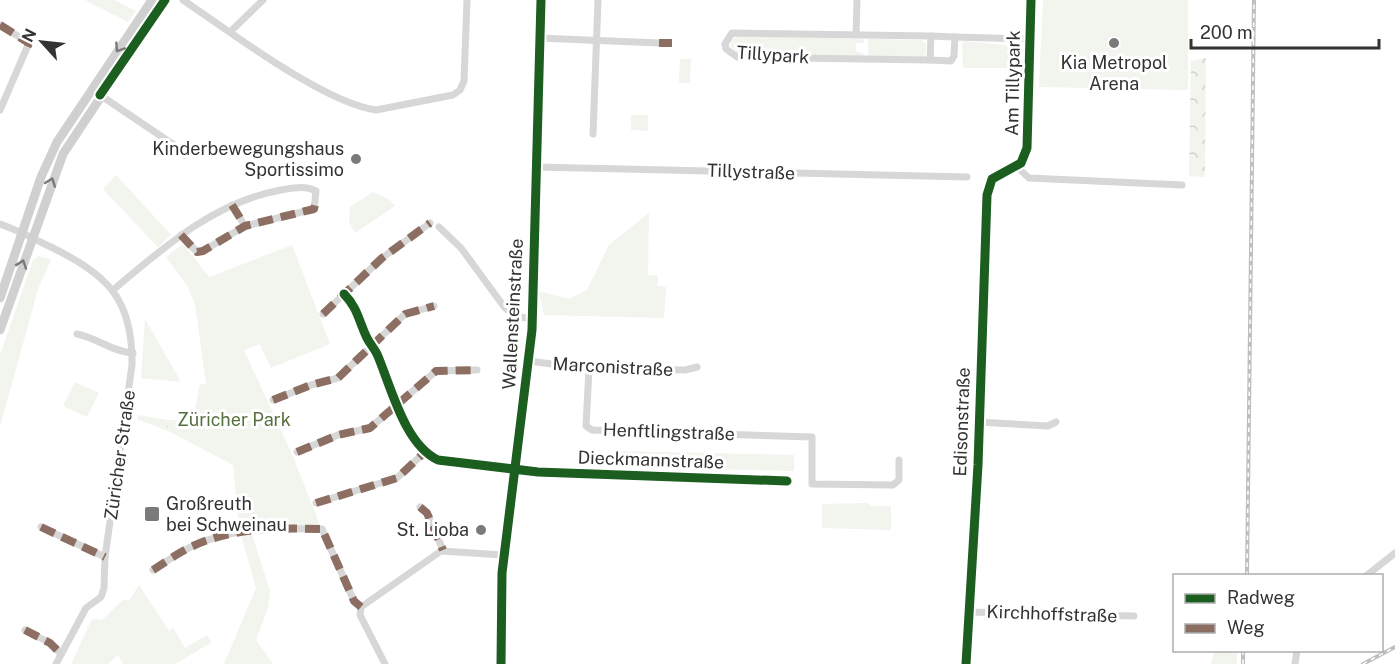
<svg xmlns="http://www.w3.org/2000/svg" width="1395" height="664" font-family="'Public Sans',sans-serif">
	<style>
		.green { fill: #f1f5ed }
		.forest { fill: url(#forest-crowns) }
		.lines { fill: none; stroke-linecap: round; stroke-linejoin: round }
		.street { stroke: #d7d7d7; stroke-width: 7 }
		.secondary { stroke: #d0d0d0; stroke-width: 9 }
		.rail-casing { stroke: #bebebe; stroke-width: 4 }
		.rail { stroke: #fff; stroke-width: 1.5; stroke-dasharray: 4.5; stroke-linecap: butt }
		.quiet { stroke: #8d6e63; stroke-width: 8; stroke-dasharray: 15 8; stroke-linecap: butt }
		.cycleway-casing { stroke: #fff; stroke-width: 13 }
		.cycleway { stroke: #1b5e20; stroke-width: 9 }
		.oneway { stroke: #7a7a7a }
		.poi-dot { fill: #7a7a7a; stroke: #fff; stroke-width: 2 }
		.labels { text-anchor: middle; stroke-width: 6; stroke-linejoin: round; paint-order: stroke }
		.street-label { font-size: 18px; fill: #333; stroke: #fff }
		.poi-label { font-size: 18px; fill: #333; stroke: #fff; text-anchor: end }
		.park-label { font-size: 18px; fill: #56703f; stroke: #fff }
	</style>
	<defs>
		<pattern id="forest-crowns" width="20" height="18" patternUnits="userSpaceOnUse" patternTransform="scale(1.5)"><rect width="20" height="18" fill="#f1f5ed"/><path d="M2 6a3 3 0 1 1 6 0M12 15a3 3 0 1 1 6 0" fill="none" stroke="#cfd2cc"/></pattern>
	</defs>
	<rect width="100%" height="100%" fill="#fff"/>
	<!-- green -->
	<g class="green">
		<path d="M85,0H115L136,11L128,22Z"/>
		<path d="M1043,0H1188V90L1039,87Z"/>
		<path d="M740,36L864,39V43H856V51L864,54V56L738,54L730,46L734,38Z"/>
		<path d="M868,39L922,40L926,44V53L923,57L868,56Z"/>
		<path d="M965,41L1021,47L1022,68H963L962,43Z"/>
		<path d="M680,59H691L690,83H679Z"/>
		<path d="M631,115H648V131L631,130Z"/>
		<path d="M116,175L171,235L158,247L103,189Z"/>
		<path d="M373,192L390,200L395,206L355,233L349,221L350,207Z"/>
		<path d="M649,213L648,275L658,276L657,286L666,287L664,318L544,315L539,291L569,299L587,290L609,245Z"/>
		<path d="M183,244L209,277L292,245L330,344L271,368L260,344L244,350L292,454L320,525L250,528L270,591L268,608L256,640L273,664H224L256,588L239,528L233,465L168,431V420L193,421L200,384H206L195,304L188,287L166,257Z"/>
		<path d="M39,256L51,260L38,289L0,427V355L33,260Z"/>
		<path d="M145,319L181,382L141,378Z"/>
		<path d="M75,382L99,393L87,417L63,406Z"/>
		<path d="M617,451L794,455V471L617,467Z"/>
		<path d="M867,503L871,506H891V530L822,528V504Z"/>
		<path d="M139,585L169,631L173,628L185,648L207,635L212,642L175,664H123L118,655L108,664H71L92,619L102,620L124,599L129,601Z"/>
		<path d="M1214,651H1237V664H1211Z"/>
	</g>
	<!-- forest -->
	<g class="forest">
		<path d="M1206,58L1205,177L1189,176L1191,61Z"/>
		<path d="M138,415L168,420V431L137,419Z"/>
	</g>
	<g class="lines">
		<!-- street -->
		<g class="street">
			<path d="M183,0C229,31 324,103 376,110L453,95L460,90L464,81L467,0"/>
			<path d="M0,25L29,43L0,110"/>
			<path d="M231,31L263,0"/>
			<path d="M856,35L857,0"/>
			<path d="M931,36L955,37L954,56L951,61L930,60Z"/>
			<path d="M955,37L1031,39"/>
			<path d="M539,38L659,43"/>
			<path d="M930,60L737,57L726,49L725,44L732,33L931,36"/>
			<path d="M100,95L177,147L185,155"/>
			<path d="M593,134L598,0"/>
			<path d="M1016,166L1029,178L1182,185"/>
			<path d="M536,167L967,177"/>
			<path d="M232,205L245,226"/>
			<path d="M0,224C18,230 34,239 51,247C107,275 133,298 132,365L105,557L104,588L101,597L86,608L56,664"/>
			<path d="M439,227L461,248L505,308L514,316L532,319"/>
			<path d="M113,290C163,248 214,202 281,190C293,188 305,185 316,191L314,209L245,226L203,251L197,252L181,235"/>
			<path d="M344,294C358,308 359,322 367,338C370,344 374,348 377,354C391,386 404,444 438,460L538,472L787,481"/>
			<path d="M323,314L382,258L430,223"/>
			<path d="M77,334C97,338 113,352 133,353"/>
			<path d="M529,361L589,369L685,370L697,367"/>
			<path d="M589,369L586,426L592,430L812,437V484L893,485L899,480V460"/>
			<path d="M273,400L311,385L338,378L405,314L434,306"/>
			<path d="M978,422L1048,426L1056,422"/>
			<path d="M297,452L338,435L370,428L436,371L477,370"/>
			<path d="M316,503L397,478L426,451"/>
			<path d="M420,507L427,513L443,550"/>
			<path d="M41,527L105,557"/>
			<path d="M153,570C166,562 179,552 193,546C234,527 279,528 322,529L354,601L361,607"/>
			<path d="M1366,576L1395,553"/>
			<path d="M361,607L441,551L503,555"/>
			<path d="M361,607L360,615L385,664"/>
			<path d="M969,612L1134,616"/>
			<path d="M25,630L50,643L61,654"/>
			<path d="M966,664L978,465L987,195L992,179L1021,163L1027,148L1031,0"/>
			<path d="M1295,664L1297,650"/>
		</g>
		<!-- secondary -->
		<g class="secondary">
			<path d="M0,298L41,177L57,142L152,0"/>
			<path d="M0,330L63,154L165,0"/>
			<path d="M501,664L502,573L532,330L541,0"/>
		</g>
		<!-- rail casing -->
		<g class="rail-casing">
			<g id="rail">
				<path d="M1247,576L1254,0"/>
				<path d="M1243,664V650"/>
				<path d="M1363,664L1395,647"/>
			</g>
		</g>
		<!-- rail -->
		<use href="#rail" class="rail"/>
		<!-- quiet -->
		<g class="quiet">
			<path d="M0,25L29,43L26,50"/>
			<path d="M659,43H672"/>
			<path d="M232,205L245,226"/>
			<path d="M181,235L197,252L203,251L245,226L314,209L317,198"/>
			<path d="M323,314L382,258L430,223"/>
			<path d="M273,400L311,385L338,378L405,314L434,306"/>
			<path d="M297,452L338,435L370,428L436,371L477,370"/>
			<path d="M316,503L397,478L426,451L425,449"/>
			<path d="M420,507L427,513L443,550"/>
			<path d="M41,527L105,557"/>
			<path d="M153,570C166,562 179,552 193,546C234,527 279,528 322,529L354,601L361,607"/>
			<path d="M25,630L50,643L61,654"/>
		</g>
		<!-- cycleway casing -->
		<g class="cycleway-casing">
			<g id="cycleway">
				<path d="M100,95L165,0"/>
				<path d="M344,294C358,308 359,322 367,338C370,344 374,348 377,354C391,386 404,444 438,460L538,472L787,481"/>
				<path d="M501,664L502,573L532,330L541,0"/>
				<path d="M966,664L978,465L987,195L992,179L1021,163L1027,148L1031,0"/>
			</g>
		</g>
		<!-- cycleway -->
		<use href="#cycleway" class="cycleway"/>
	</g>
	<!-- one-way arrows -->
	<defs><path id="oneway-chevron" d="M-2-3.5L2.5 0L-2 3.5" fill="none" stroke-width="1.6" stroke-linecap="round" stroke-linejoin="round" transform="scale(1.5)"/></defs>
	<g class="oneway">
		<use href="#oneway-chevron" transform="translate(119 48) rotate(124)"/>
		<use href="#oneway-chevron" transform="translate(51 182) rotate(-70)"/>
		<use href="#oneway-chevron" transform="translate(22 264) rotate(-71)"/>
	</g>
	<!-- markers -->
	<g class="poi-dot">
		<circle cx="1114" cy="43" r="6"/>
		<circle cx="356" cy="159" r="6"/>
		<rect x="144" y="506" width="16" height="16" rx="3"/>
		<circle cx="481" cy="530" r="6"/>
	</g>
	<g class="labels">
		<!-- street labels -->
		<g class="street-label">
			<text transform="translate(773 55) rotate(4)" y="6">Tillypark</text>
			<text transform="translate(1013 83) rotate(-89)" y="6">Am Tillypark</text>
			<text transform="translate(751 172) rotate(2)" y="6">Tillystraße</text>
			<text transform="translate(513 314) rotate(-87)" y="6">Wallensteinstraße</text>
			<text transform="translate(613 367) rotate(3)" y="6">Marconistraße</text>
			<text transform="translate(962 422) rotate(-88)" y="6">Edisonstraße</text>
			<text transform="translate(669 432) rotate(2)" y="6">Henftlingstraße</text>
			<text transform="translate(120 455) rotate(-82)" y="6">Züricher Straße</text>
			<text transform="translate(651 460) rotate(2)" y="6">Dieckmannstraße</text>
			<text transform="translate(1052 614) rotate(2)" y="6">Kirchhoffstraße</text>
		</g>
		<!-- poi labels -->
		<g class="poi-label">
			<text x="1114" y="69" text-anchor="middle">Kia Metropol<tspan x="1114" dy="21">Arena</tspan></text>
			<text x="344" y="155">Kinderbewegungshaus<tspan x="344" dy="21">Sportissimo</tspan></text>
			<text x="166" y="510" text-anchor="start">Großreuth<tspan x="166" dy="21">bei Schweinau</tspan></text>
			<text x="469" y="536">St. Lioba</text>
		</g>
		<!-- park labels -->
		<g class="park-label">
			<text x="234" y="426">Züricher Park</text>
		</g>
	</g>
	<!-- legend -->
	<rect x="1173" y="574" width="210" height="78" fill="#ffffff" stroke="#adadad" stroke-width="1.5"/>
	<rect x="1185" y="594" width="30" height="9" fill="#1b5e20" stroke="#adadad" stroke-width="1.5"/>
	<text x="1227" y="604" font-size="18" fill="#333333">Radweg</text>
	<rect x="1185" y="624" width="30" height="9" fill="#8d6e63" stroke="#adadad" stroke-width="1.5"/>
	<text x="1227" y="634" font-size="18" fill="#333333">Weg</text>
	<!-- north arrow -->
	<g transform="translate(42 42) rotate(297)" stroke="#ffffff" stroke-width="4.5" paint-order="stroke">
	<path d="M0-4.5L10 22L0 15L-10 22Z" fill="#333333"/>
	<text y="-9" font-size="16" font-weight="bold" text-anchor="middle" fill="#333333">N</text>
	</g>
	<!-- scale -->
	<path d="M1191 39v9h188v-9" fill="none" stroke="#333333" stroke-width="3"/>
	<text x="1200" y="39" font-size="18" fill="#333333" stroke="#ffffff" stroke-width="4.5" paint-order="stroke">200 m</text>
</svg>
